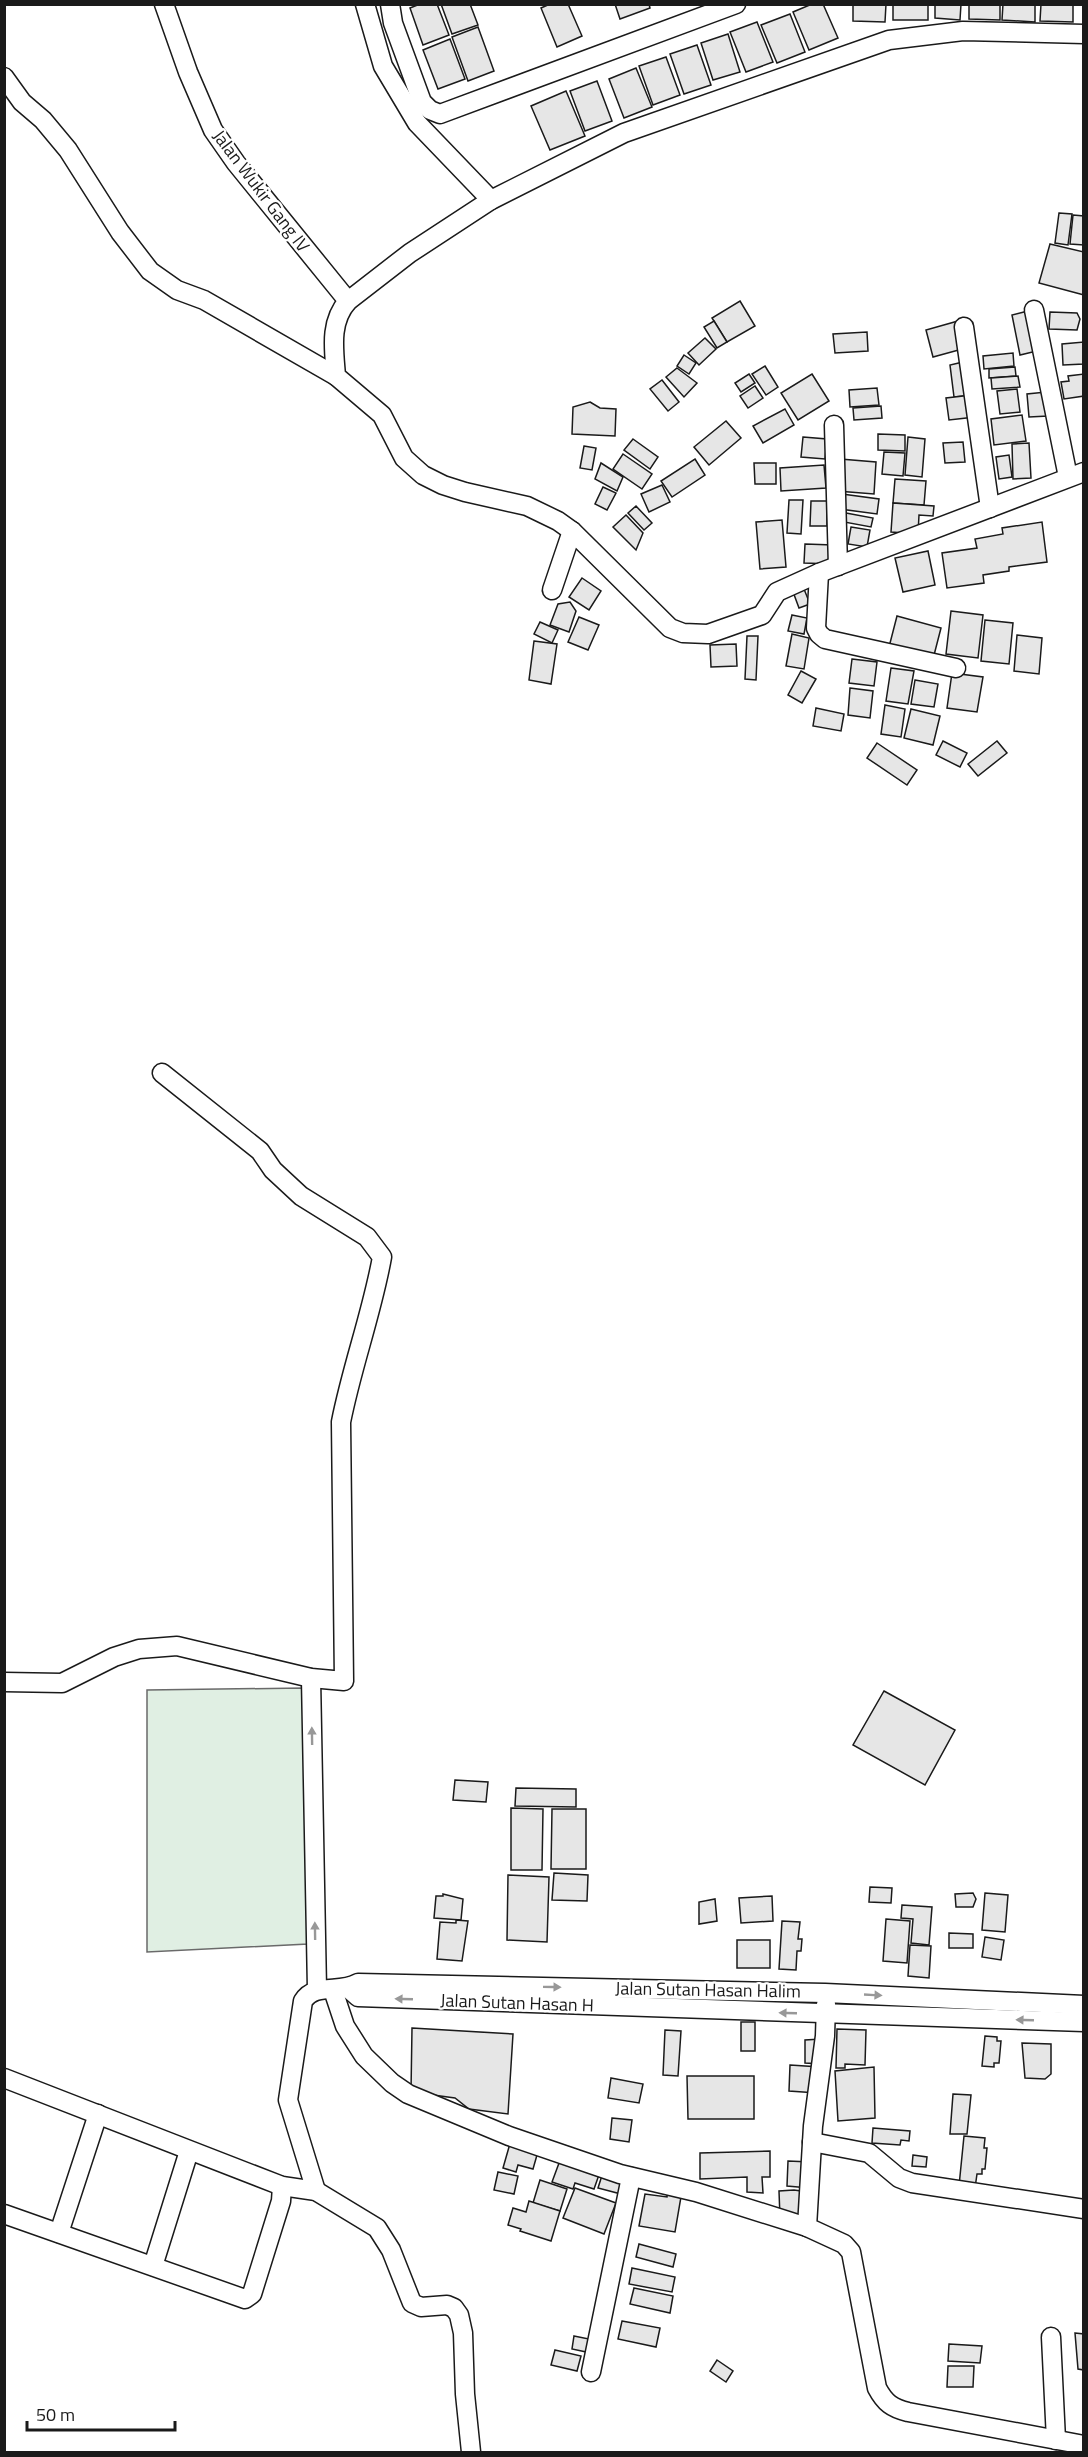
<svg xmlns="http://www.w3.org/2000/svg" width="1088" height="2457" font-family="'Titillium Web',sans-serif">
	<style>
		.green { fill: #e0efe3; stroke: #6a6a6a; stroke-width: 1.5 }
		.building { fill: #e6e6e6; stroke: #1a1a1a; stroke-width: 1.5 }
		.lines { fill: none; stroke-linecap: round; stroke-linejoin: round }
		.street-casing { stroke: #1a1a1a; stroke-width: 21 }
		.street { stroke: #fff; stroke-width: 18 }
		.oneway { fill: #989898 }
		.labels { text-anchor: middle; stroke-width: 4.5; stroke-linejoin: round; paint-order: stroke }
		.street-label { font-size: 18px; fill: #1a1a1a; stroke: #fff }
	</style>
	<rect width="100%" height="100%" fill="#fff"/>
	<!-- green -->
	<path class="green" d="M303,1688L308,1944L147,1952V1690Z"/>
	<!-- building -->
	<g class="building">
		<path d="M420,4H437L449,35L423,45L410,8Z"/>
		<path d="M441,4H470L478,25L452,34Z"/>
		<path d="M550,4H568L582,36L557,47L541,8Z"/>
		<path d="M615,4H649L650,8L620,19Z"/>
		<path d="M812,4H823L838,38L809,50L793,12Z"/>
		<path d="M853,4H886L885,22L853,21Z"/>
		<rect x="893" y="4" width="35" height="16"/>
		<path d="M935,4H961L960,20L935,18Z"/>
		<path d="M969,4H1000V20L969,19Z"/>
		<path d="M1003,4H1035V22L1002,20Z"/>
		<path d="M1041,4H1073V22L1040,21Z"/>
		<path d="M790,14L805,52L777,63L761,25Z"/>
		<path d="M757,22L773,62L746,72L730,32Z"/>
		<path d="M478,27L494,71L468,81L452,37Z"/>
		<path d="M728,34L740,72L713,80L701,43Z"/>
		<path d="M450,39L465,79L438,89L423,50Z"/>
		<path d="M697,45L711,85L684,94L670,54Z"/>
		<path d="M666,57L680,95L653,105L639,66Z"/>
		<path d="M636,68L652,107L624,118L609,79Z"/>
		<path d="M597,81L612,121L585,131L570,91Z"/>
		<path d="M566,91L585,136L550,150L531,106Z"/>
		<path d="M1059,213L1072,214L1068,245L1055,243Z"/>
		<path d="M1073,215L1084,216V245L1070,244Z"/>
		<path d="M1050,244L1084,252V295L1039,283Z"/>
		<path d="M740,301L755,326L727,342L712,318Z"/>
		<path d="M1032,310L1041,350L1020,355L1012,315Z"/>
		<path d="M1050,312L1077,313L1080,319L1077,330L1049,329Z"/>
		<path d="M714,321L727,342L717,348L704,327Z"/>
		<path d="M958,321L966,348L933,357L926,330Z"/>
		<path d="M867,332L868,351L835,353L833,334Z"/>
		<path d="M705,338L716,349L699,365L688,353Z"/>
		<path d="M1084,342V364L1063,365L1062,344Z"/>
		<path d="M1013,353L1014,366L984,369L983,356Z"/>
		<path d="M684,355L696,363L689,374L677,366Z"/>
		<path d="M963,362L972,395L954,397L950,365Z"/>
		<path d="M765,366L778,387L766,395L752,374Z"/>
		<path d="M1015,367L1016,376L989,378V369Z"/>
		<path d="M677,368L697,383L684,397L666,377Z"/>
		<path d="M749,374L755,383L741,392L735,383Z"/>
		<path d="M812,374L829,401L798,420L781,393Z"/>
		<path d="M1084,374V396L1064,399L1061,382L1069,381L1068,376Z"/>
		<path d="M1018,376L1020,387L992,389L991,378Z"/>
		<path d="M662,380L679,402L668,411L650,389Z"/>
		<path d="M755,386L763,398L748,408L740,396Z"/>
		<path d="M877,388L879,405L850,407L849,390Z"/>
		<path d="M1017,389L1020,412L1000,414L997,391Z"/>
		<path d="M1046,392L1048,416L1029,417L1027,394Z"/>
		<path d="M972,395L975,417L949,420L946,398Z"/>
		<path d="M590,402L600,408L616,409L615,436L572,434L573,407Z"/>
		<path d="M881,406L882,418L854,420L853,408Z"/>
		<path d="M785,409L794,425L763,443L753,426Z"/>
		<path d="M1022,415L1026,441L994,445L991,419Z"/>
		<path d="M726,421L741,438L709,465L694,447Z"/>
		<path d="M878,434L905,435V451L878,450Z"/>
		<path d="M803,437L827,439L825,459L801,457Z"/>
		<path d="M908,437L925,439L922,477L905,475Z"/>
		<path d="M633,439L658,457L650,469L624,450Z"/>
		<path d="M963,442L965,462L945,463L943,443Z"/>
		<path d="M1029,443L1031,478L1013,479L1012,444Z"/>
		<path d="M584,446L596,448L592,470L580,468Z"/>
		<path d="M884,452L905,453L903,476L882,474Z"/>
		<path d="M623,454L652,474L642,489L613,469Z"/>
		<path d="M1009,455L1012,477L999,479L996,457Z"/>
		<path d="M695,459L705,475L672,497L661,481Z"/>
		<path d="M840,459L876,462L874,494L837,491Z"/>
		<path d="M601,463L623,477L617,491L595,479Z"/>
		<path d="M754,463H776V484H755Z"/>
		<path d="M824,465L826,488L781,491L780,468Z"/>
		<path d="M895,479L926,481L924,505L893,503Z"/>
		<path d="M662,485L670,502L649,512L641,494Z"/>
		<path d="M603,487L616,493L607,510L595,504Z"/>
		<path d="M842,494L879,499L877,514L840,509Z"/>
		<path d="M789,500H803L801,534L787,533Z"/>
		<path d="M811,501H827V526H810Z"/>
		<path d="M893,503L934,506L933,516L919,515L918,534L891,532Z"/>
		<path d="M636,506L652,523L644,530L628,513Z"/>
		<path d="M846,513L873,518L871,527L844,522Z"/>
		<path d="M626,515L643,533L636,550L613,527Z"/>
		<path d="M782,520L786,567L760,569L756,522Z"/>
		<path d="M1042,522L1047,562L1009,567V571L983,575L984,583L947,588L942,553L977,548L975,539L1003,534L1002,528Z"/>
		<path d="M851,527L870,530L867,547L848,544Z"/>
		<path d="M805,544L833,545L832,564L804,563Z"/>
		<path d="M928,551L935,585L903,592L895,558Z"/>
		<path d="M582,578L601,591L589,610L569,597Z"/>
		<path d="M802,584L810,604L799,608L792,589Z"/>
		<path d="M570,602L576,611L569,632L550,625L558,604Z"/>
		<path d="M951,611L983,615L978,658L946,654Z"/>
		<path d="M792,615L807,618L804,634L788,631Z"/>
		<path d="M897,616L941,628L933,659L889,647Z"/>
		<path d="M579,617L599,625L588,650L568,642Z"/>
		<path d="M985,620L1013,623L1009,664L981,661Z"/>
		<path d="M540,622L558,630L552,643L534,634Z"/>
		<path d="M792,634L809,638L804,669L786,666Z"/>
		<path d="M1017,635L1042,638L1039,674L1014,671Z"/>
		<path d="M747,636H758L756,680L745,679Z"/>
		<path d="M534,641L557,644L551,684L529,680Z"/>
		<path d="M736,644L737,666L711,667L710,645Z"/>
		<path d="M852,659L877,662L874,686L849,683Z"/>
		<path d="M891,668L914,671L908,704L886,701Z"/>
		<path d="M801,671L816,679L802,703L788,695Z"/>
		<path d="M952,673L983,677L977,712L947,708Z"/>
		<path d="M915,680L938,684L934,707L911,704Z"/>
		<path d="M850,688L873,691L870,718L848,715Z"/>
		<path d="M885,705L905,709L901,737L881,734Z"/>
		<path d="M816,708L844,714L841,731L813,726Z"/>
		<path d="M911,709L940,716L933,745L904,738Z"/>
		<path d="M943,741L967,753L960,767L936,755Z"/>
		<path d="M997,741L1007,753L978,776L968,764Z"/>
		<path d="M877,743L917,770L907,785L867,758Z"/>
		<path d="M884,1691L955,1730L925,1785L853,1745Z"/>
		<path d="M455,1780L488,1782L486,1802L453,1800Z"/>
		<path d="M516,1788L576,1789V1807L515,1806Z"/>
		<path d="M511,1808L543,1809L542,1870H511Z"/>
		<path d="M552,1809H586V1869H551Z"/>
		<path d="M554,1873L588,1875L587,1901L552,1900Z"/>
		<path d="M508,1875L549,1877L547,1942L507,1940Z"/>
		<path d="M870,1887L892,1888L891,1903L869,1902Z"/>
		<path d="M973,1893L976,1899L973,1907H956L955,1894Z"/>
		<path d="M985,1893L1008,1895L1005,1932L982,1930Z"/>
		<path d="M443,1894L463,1899L461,1920L434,1918L436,1896H443Z"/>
		<path d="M772,1896L773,1921L741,1923L739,1898Z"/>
		<path d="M715,1899L717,1921L699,1924V1902Z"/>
		<path d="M902,1905L932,1907L929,1945L911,1943L913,1919L901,1918Z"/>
		<path d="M886,1919L910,1921L907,1963L883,1961Z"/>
		<path d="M456,1920L468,1921L462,1961L437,1959L440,1922L456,1923Z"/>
		<path d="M782,1921L800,1922L798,1939H802L801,1951H797L796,1970L779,1969Z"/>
		<path d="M949,1933L973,1934V1948H949Z"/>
		<path d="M985,1937L1004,1940L1001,1960L982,1957Z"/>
		<rect x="737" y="1940" width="33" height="28"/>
		<path d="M910,1945L931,1946L929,1978L908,1976Z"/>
		<rect x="741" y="2022" width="14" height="29"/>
		<path d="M412,2028L513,2034L508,2114L469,2109L455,2098L411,2092Z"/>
		<path d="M837,2029L866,2030L865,2065L845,2064V2068H836Z"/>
		<path d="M665,2030L681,2031L678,2076L663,2075Z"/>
		<path d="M985,2036L997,2037V2041H1001L999,2063H994V2067L982,2066Z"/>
		<path d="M821,2039V2064L805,2063V2040Z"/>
		<path d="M1022,2043L1051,2044V2074L1045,2079L1025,2078Z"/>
		<path d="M790,2065L820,2067L817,2093L789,2091Z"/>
		<path d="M874,2067L875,2118L838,2121L835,2071Z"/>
		<path d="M687,2076H754V2119H688Z"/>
		<path d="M611,2078L643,2084L639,2103L608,2098Z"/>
		<path d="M953,2094L971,2095L967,2134H950Z"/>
		<path d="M612,2118L632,2120L629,2142L610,2139Z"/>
		<path d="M873,2128L910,2131L909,2141L901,2140L900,2145L872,2143Z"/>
		<path d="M964,2136L985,2138L984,2148H987L985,2169H982V2174H977L975,2188L959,2186Z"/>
		<path d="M511,2140L539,2148L533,2169L518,2165L516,2172L503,2168Z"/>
		<path d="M770,2151V2177H762L763,2193L747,2192V2177L700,2179V2153Z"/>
		<path d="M562,2155L601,2169L594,2189L575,2183L573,2189L552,2182Z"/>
		<path d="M913,2155L927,2157L926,2167L912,2166Z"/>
		<path d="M788,2161L810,2162L809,2188L787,2186Z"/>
		<path d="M604,2169L625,2180L621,2194L598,2188Z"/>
		<path d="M498,2172L518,2176L514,2194L494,2190Z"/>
		<path d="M540,2180L567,2189L560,2211L533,2203Z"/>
		<path d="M575,2188L616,2203L604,2234L563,2218Z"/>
		<path d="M668,2189L682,2191L675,2232L639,2226L645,2194L667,2197Z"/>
		<path d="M794,2190L808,2192L807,2227L780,2218L779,2191Z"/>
		<path d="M529,2201L560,2211L551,2241L520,2231L521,2229L508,2225L513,2208L526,2212Z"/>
		<path d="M639,2244L676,2254L673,2267L636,2257Z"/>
		<path d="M632,2268L675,2277L672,2292L629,2284Z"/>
		<path d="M634,2288L673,2296L670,2313L630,2304Z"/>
		<path d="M622,2321L660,2328L656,2347L618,2339Z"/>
		<path d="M1075,2333L1084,2334V2370L1078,2369Z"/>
		<path d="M574,2336L594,2340L591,2353L572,2349Z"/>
		<path d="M949,2344L982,2346L980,2363L948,2361Z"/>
		<path d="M555,2350L581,2356L577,2371L551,2365Z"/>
		<path d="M717,2360L733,2371L726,2382L710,2371Z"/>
		<path d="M948,2366H974L973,2387H947Z"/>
	</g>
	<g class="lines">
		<!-- street casing -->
		<g class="street-casing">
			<g id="street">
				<path d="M164,4L188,72L213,130L236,163L348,301"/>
				<path d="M365,4L383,66L417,123L491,200"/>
				<path d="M390,4L393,23L422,102L430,110L440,114L736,4"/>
				<path d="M1084,34L963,31L889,40L624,133L491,200L410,253L348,301C329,322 334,350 336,376L382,415L404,458L423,475L443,485L465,492L527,506L558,521L572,531L670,628L683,633L708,634L762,615L777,592L819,573L1084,472"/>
				<path d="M4,77L22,102L43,120L68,150L120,232L150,271L177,290L204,300L336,376"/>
				<path d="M1034,310L1068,477"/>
				<path d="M964,327L990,508"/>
				<path d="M834,425L838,566"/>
				<path d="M819,573L816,628L819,634L825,639L956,668"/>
				<path d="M552,590L572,531"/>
				<path d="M311,1678L317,1989"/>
				<path d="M4,1682L62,1683L114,1657L139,1649L177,1646L311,1678L344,1681L341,1422C352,1366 372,1313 382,1257L367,1237L301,1196L273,1170L260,1151L162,1073"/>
				<path d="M335,1989V1996L345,2026L364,2056L392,2083L408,2094L509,2136L620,2174L696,2192L807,2227"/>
				<path d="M349,1989L358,1997L1084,2022"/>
				<path d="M826,2004L825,2036L813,2126L807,2227L844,2244L851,2252L877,2388C885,2403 892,2408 908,2412L1084,2445"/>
				<path d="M4,2078L282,2186L316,2191L377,2228L391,2250L412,2303L421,2307L447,2305L454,2308L459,2315L463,2333L465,2394L471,2452"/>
				<path d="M812,2142L869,2153L899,2178L912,2183L1084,2209"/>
				<path d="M316,2191L288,2100L303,2001C315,1982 340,1994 358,1983L825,1993L1084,2005"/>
				<path d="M4,2214L245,2299L252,2294L281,2201L282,2186"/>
				<path d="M59,2233L98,2114"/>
				<path d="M153,2266L189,2151"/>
				<path d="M1051,2337L1056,2440"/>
				<path d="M591,2372L631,2177"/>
			</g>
		</g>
		<!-- street -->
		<use href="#street" class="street"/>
	</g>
	<!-- one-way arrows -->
	<defs><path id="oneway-solid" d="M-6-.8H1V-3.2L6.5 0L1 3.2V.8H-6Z" transform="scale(1.5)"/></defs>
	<g class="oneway">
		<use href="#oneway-solid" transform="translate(312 1736) rotate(-91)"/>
		<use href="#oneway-solid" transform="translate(315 1931) rotate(-91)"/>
		<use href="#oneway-solid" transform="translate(552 1987) rotate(1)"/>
		<use href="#oneway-solid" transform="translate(873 1995) rotate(3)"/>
		<use href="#oneway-solid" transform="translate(404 1999) rotate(-178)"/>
		<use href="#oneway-solid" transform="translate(788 2013) rotate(-178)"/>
		<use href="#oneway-solid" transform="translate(1025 2020) rotate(-178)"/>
	</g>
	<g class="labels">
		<!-- street labels -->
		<g class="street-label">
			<text transform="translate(261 191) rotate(53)" y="6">Jalan Wukir Gang IV</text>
			<text transform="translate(708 1990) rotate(1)" y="6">Jalan Sutan Hasan Halim</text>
			<text transform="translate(517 2003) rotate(2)" y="6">Jalan Sutan Hasan H</text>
		</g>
	</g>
	<!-- border -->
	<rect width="1088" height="2457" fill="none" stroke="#1a1a1a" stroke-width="12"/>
	<!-- scale -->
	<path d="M27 2421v9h148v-9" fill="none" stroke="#1a1a1a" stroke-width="3"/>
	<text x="36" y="2421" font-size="18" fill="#1a1a1a" stroke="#ffffff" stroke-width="4.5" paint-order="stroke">50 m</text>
</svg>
